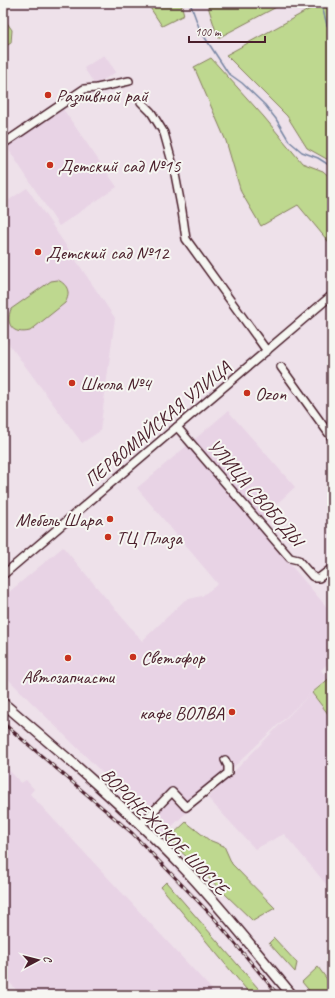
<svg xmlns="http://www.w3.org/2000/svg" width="335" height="998" font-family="Caveat,sans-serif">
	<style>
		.built { fill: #e8d3e5 }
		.green { fill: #bed88f; stroke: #847c5d }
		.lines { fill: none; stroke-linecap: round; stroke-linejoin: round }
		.stream { stroke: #7886a4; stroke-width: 1.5 }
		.minor-casing { stroke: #4a1f2b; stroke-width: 10 }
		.major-casing { stroke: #4a1f2b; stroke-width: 12 }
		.minor { stroke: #f6f6f2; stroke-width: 7 }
		.major { stroke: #f6f6f2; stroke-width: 9 }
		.rail-casing { stroke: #4a1f2b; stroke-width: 3 }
		.rail { stroke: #f6f6f2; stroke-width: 1.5; stroke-dasharray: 4.5; stroke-linecap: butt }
		.poi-dot { fill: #c8321e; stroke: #f6f6f2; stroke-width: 1.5 }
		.labels { text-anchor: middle; stroke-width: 4; stroke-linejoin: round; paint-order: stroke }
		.poi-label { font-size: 19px; fill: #4a1f2b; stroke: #f6f6f2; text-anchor: start }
		.street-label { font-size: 19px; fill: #4a1f2b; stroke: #f6f6f2 }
	</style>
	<rect width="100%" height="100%" fill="#eee1ea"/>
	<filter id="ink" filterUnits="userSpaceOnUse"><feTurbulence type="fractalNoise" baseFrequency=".025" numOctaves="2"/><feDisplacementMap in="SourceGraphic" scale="8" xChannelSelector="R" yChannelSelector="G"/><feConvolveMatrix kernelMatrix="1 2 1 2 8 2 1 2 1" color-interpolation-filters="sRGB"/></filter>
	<g filter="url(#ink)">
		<!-- built -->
		<g class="built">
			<path d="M104,55L116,72L95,85L84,68Z"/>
			<path d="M63,109L117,187L59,226L7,147Z"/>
			<path d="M27,188L115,318L100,431L82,443L3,336V305L7,302L3,296V204Z"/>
			<path d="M228,411L295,487L255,524L332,613V660L321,670L327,678L311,693L332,719V891L284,834L255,849L208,798L310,694L164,834L3,674V597L63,547L142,641L185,600L202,596L218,584L137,488Z"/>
			<path d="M4,765L21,783L26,780L34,789L30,794L217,995H21L3,975Z"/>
		</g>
		<!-- green -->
		<g class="green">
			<path d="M147,3H181L184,15L162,26Z"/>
			<path d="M207,3H284L218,38Z"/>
			<path d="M321,3H332V162L307,148L287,116L226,55Z"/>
			<path d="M3,17L12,30L11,43L3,48Z"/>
			<path d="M211,58L264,117L302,163L323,171L332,179V246L298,205L261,226L241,192L226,141L194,67Z"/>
			<path d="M58,280C68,285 71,293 65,303L30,331C13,335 5,325 11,309L51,281Z"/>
			<path d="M332,676V719L312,693Z"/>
			<path d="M186,822L209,840L224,846L232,864L275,908L253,921L168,839Z"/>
			<path d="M166,882L264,995H251L161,887Z"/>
			<path d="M274,938L297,963L295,972L269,943Z"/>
			<path d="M318,967L332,986V995H313L302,982Z"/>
		</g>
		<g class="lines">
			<!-- stream -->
			<g class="stream">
				<path d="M190,3L200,30L228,73L242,83L265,105L276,119L289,141L302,152L318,158L332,167"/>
				<path d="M321,3L327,25L332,31"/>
			</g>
			<!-- minor casing -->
			<g class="minor-casing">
				<g id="minor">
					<path d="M141,102L151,112L164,133L174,169L182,211L186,239L267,351"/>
					<path d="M3,144L84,89L97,88L129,81"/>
					<path d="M281,367L332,438"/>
					<path d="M177,427L290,558L298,560L312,576L316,578H319L332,568"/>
					<path d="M3,575L332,295"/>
					<path d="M140,825L172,792L186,807L228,773V766L225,760"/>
				</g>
			</g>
			<!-- major casing -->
			<g class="major-casing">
				<path id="major" d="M3,703C64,755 126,808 182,866C221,907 256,952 292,995"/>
			</g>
			<!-- minor -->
			<use href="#minor" class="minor"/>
			<!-- major -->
			<use href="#major" class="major"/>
			<!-- rail casing -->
			<g class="rail-casing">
				<path id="rail" d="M3,723L132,833L214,918L278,995"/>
			</g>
			<!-- rail -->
			<use href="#rail" class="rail"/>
		</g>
	</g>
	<!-- markers -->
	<g class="poi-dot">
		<circle cx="48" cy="95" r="4"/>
		<circle cx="50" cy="165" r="4"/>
		<circle cx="38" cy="252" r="4"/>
		<circle cx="72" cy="383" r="4"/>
		<circle cx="247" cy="393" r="4"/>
		<circle cx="110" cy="519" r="4"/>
		<circle cx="108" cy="537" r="4"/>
		<circle cx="133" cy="657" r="4"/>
		<circle cx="68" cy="658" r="4"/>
		<circle cx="232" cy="712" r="4"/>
	</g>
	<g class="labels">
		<!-- poi labels -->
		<g class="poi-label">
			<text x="56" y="102">Разливной рай</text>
			<text x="58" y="172">Детский сад №15</text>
			<text x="46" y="259">Детский сад №12</text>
			<text x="80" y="390">Школа №4</text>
			<text x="255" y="400">Ozon</text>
			<text x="102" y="526" text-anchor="end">Мебель Шара</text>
			<text x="116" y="544">ТЦ Плаза</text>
			<text x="141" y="664">Светофор</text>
			<text x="68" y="683" text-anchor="middle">Автозапчасти</text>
			<text x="224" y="719" text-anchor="end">кафе ВОЛВА</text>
		</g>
		<!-- street labels -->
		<g class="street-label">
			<text transform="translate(157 423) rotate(-40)" y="7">ПЕРВОМАЙСКАЯ УЛИЦА</text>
			<text transform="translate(256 492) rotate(49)" y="7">УЛИЦА СВОБОДЫ</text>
			<text transform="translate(165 831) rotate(45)" y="7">ВОРОНЕЖСКОЕ ШОССЕ</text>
		</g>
	</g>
	<!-- margin -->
	<rect width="335" height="998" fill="none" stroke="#f6f6f2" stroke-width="16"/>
	<rect x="8" y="8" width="319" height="982" fill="none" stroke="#4a1f2b" stroke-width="1.5" filter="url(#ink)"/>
	<!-- north arrow -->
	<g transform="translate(38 960) rotate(83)" stroke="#f6f6f2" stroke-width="3" paint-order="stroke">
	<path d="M0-3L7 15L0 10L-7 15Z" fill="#4a1f2b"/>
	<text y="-6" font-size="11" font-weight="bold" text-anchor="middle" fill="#4a1f2b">С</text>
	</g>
	<!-- scale -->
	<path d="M189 36v6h76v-6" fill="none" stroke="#4a1f2b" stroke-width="2"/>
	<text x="195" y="36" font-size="12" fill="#4a1f2b" stroke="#f6f6f2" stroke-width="3" paint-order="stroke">100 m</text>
</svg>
